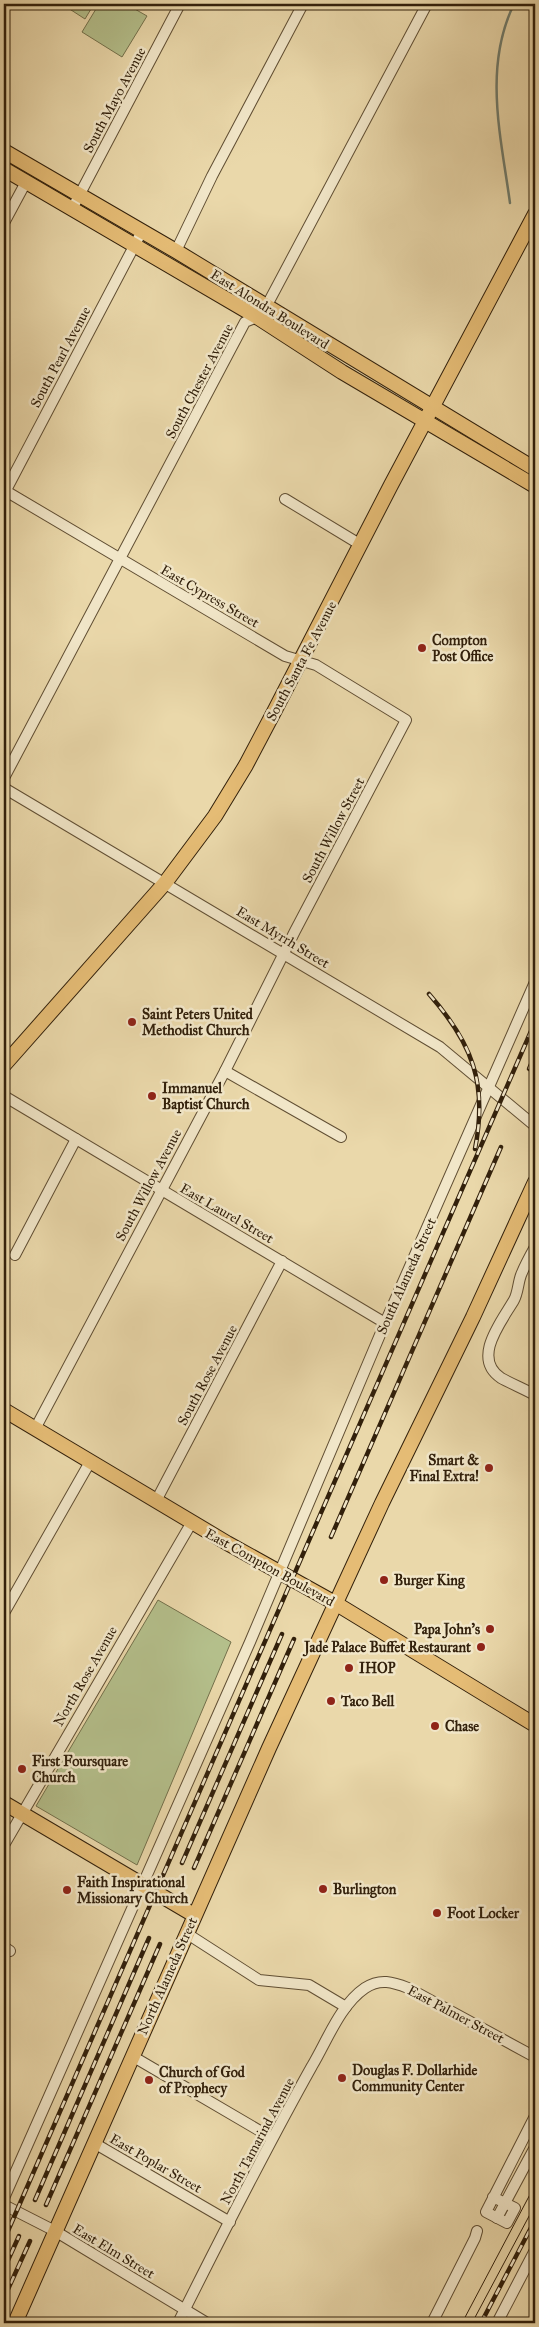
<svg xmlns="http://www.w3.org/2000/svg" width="539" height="2327" font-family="'IM FELL Great Primer',serif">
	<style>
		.green { fill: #b4bf8b; stroke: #73704b }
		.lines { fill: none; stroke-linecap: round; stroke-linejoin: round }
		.stream { stroke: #707c6d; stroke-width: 2.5 }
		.minor-casing { stroke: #604e33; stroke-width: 12 }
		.major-casing { stroke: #32200b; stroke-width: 16 }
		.minor { stroke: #f1e6c8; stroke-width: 10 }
		.major { stroke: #e5bc75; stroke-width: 14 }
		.tram { stroke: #32200b; stroke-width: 1 }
		.rail-casing { stroke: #32200b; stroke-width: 4.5 }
		.rail { stroke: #f1e6c8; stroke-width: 2.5; stroke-dasharray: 8; stroke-linecap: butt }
		.poi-dot { fill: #8f2418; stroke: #f1e6c8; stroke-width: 2 }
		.labels { text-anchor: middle; stroke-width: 5; stroke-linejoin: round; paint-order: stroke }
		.street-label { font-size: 14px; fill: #32200b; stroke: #f1e6c8 }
		.poi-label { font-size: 14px; font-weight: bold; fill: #32200b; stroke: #f1e6c8; text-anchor: start }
	</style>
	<rect width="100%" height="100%" fill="#ead8aa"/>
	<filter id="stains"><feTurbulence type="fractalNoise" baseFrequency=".004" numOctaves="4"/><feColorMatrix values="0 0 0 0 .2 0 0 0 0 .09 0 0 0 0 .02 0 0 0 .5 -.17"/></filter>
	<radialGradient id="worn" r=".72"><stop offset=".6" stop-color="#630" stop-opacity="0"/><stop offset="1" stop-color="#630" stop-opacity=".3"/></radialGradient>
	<!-- green -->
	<g class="green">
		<path d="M70,4H94L85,19L68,8Z"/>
		<path d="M99,4H126L147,16L122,57L82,32Z"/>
		<path d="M158,1600L231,1642L137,1865L36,1806Z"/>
	</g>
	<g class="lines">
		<!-- stream -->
		<path class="stream" d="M510,203C501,137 483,67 514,4"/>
		<!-- minor casing -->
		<g class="minor-casing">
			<g id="minor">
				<path d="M72,209L180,4"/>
				<path d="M4,223L26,182"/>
				<path d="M176,251L212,176L303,4"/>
				<path d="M4,490L285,656L316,665L406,720L295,931L225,1071L35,1429"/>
				<path d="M4,494L141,233"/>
				<path d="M285,499L361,545"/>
				<path d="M4,778L245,322L257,317L266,307L427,4"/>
				<path d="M4,788L440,1047L535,1126"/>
				<path d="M225,1071L341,1137"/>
				<path d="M4,1096L385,1323"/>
				<path d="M535,1247C530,1256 525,1265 521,1275C518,1283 518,1293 514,1300C502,1321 471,1358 501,1378C512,1384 524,1389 535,1395"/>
				<path d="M15,1255L76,1139"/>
				<path d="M156,1501L282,1261"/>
				<path d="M4,1613L90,1462"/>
				<path d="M4,1845L192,1522"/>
				<path d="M186,1933L259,1980L309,1985L346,2007"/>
				<path d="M4,1947L10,1951"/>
				<path d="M132,2056L272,2138"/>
				<path d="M94,2143L230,2222"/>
				<path d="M493,2197L515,2208L507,2223L486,2212L535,2116"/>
				<path d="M4,2198L250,1642L385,1323L535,982"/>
				<path d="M4,2205L55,2231L207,2323"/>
				<path d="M497,2218L535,2147"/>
				<path d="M178,2323C221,2237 265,2150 312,2066C327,2041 340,2005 365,1988C380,1978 393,1982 408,1988L535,2057"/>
				<path d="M432,2323L475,2238L477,2231"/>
				<path d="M497,2323L535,2250"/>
			</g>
		</g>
		<!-- major casing -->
		<g class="major-casing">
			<g id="major">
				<path d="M4,151L176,251L535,469"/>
				<path d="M4,169L257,317L342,372L535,486"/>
				<path d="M4,1065L165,883L215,816L246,765L275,710L391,485L535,214"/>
				<path d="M4,1410L227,1543L335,1603L535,1725"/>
				<path d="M4,1803L194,1915"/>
				<path d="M15,2323L269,1748L382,1503L473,1317L535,1182"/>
			</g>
		</g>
		<!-- minor -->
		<use href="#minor" class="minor"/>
		<!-- major -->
		<use href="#major" class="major"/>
		<!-- tram -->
		<g class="tram">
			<path d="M462,2323L535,2185"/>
			<path d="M472,2323L535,2205"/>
		</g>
		<!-- rail casing -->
		<g class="rail-casing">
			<g id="rail">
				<path d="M429,994C472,1043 488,1083 475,1149"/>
				<path d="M529,1069L535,1055"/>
				<path d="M331,1537L501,1147"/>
				<path d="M182,1863L282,1634"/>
				<path d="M194,1868L294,1639"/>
				<path d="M35,2200L149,1938"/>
				<path d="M46,2205L160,1944"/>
				<path d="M4,2240L535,1022"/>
				<path d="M4,2269L19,2236"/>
				<path d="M4,2298L30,2241"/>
				<path d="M481,2323L535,2220"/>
			</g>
		</g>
		<!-- rail -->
		<use href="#rail" class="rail"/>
	</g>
	<!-- markers -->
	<g class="poi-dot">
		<circle cx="422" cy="648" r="5"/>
		<circle cx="132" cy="1022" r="5"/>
		<circle cx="152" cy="1096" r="5"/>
		<circle cx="489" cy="1468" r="5"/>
		<circle cx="384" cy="1580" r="5"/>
		<circle cx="490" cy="1629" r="5"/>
		<circle cx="481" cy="1647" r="5"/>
		<circle cx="349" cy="1668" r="5"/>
		<circle cx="331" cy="1701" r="5"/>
		<circle cx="435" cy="1726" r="5"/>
		<circle cx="22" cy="1769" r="5"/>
		<circle cx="323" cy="1889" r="5"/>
		<circle cx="67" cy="1890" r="5"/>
		<circle cx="437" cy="1913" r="5"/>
		<circle cx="342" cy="2078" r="5"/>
		<circle cx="149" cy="2080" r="5"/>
	</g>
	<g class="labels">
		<!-- street labels -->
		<g class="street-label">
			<text transform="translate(114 100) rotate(-62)" y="5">South Mayo Avenue</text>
			<text transform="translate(270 309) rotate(32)" y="5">East Alondra Boulevard</text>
			<text transform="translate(60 357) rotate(-62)" y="5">South Pearl Avenue</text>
			<text transform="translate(199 381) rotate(-62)" y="5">South Chester Avenue</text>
			<text transform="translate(210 596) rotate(30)" y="5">East Cypress Street</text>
			<text transform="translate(301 661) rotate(-62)" y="5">South Santa Fe Avenue</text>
			<text transform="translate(333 830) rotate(-62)" y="5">South Willow Street</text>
			<text transform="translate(283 937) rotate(31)" y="5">East Myrrh Street</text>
			<text transform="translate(148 1185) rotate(-62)" y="5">South Willow Avenue</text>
			<text transform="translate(227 1213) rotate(30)" y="5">East Laurel Street</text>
			<text transform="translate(406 1276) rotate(-66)" y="5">South Alameda Street</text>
			<text transform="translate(207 1375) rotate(-62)" y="5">South Rose Avenue</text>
			<text transform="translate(270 1567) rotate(29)" y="5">East Compton Boulevard</text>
			<text transform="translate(85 1676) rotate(-60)" y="5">North Rose Avenue</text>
			<text transform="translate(167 1976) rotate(-66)" y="5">North Alameda Street</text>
			<text transform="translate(456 2014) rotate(28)" y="5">East Palmer Street</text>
			<text transform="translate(257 2141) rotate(-62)" y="5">North Tamarind Avenue</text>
			<text transform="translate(156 2163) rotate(30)" y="5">East Poplar Street</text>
			<text transform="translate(114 2251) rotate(31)" y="5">East Elm Street</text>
		</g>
		<!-- poi labels -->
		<g class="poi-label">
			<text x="432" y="645">Compton<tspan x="432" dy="16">Post Office</tspan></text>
			<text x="142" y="1019">Saint Peters United<tspan x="142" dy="16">Methodist Church</tspan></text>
			<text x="162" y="1093">Immanuel<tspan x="162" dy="16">Baptist Church</tspan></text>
			<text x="479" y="1465" text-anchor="end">Smart &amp;<tspan x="479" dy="16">Final Extra!</tspan></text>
			<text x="394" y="1585">Burger King</text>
			<text x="480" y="1634" text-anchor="end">Papa John's</text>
			<text x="471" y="1652" text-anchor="end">Jade Palace Buffet Restaurant</text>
			<text x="359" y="1673">IHOP</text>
			<text x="341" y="1706">Taco Bell</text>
			<text x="445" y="1731">Chase</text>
			<text x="32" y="1766">First Foursquare<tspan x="32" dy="16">Church</tspan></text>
			<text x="77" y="1887">Faith Inspirational<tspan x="77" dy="16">Missionary Church</tspan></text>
			<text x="333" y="1894">Burlington</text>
			<text x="447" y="1918">Foot Locker</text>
			<text x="352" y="2075">Douglas F. Dollarhide<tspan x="352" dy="16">Community Center</tspan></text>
			<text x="159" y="2077">Church of God<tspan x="159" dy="16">of Prophecy</tspan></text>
		</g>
	</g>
	<!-- margin -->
	<rect width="539" height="2327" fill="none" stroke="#ead8aa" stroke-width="20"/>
	<rect x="5" y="5" width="529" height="2317" fill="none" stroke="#32200b" stroke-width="2.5"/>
	<rect x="10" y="10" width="519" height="2307" fill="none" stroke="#32200b"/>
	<rect width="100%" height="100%" filter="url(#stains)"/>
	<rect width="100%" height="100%" fill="url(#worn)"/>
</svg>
